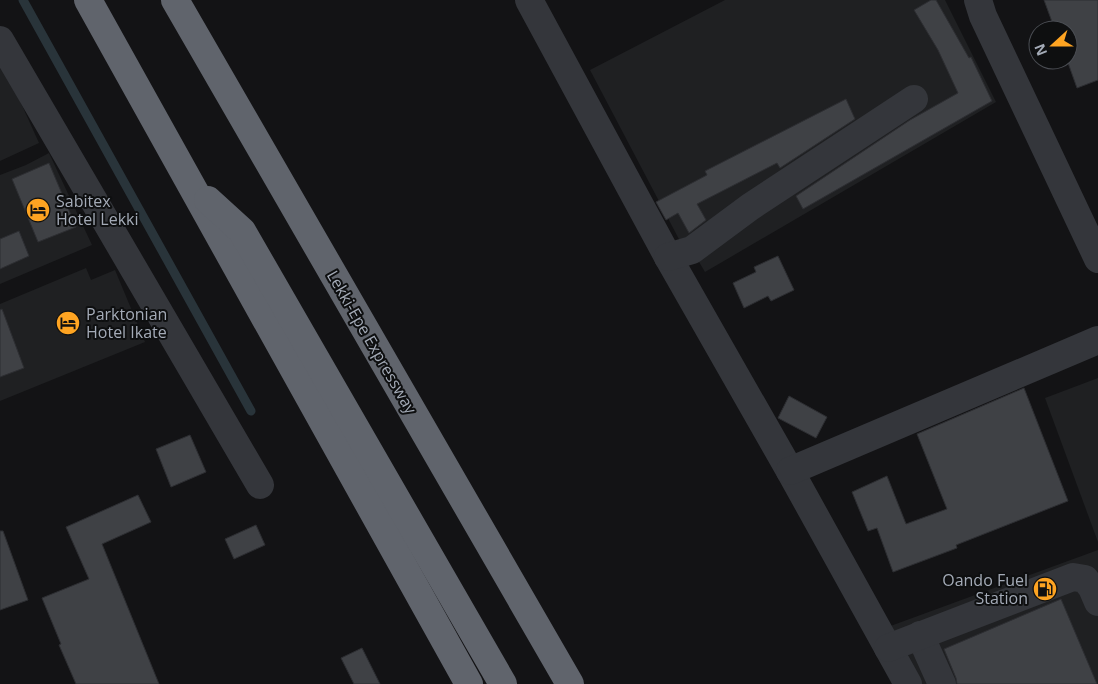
<svg xmlns="http://www.w3.org/2000/svg" width="1098" height="684" font-family="'Open Sans',sans-serif">
	<style>
		.built { fill: #1f2022 }
		.lines { fill: none; stroke-linecap: round; stroke-linejoin: round }
		.stream { stroke: #29343a; stroke-width: 9 }
		.building { fill: #3f4145; stroke: #2d2e32 }
		.minor { stroke: #34363b; stroke-width: 28 }
		.highway { stroke: #60646c; stroke-width: 28 }
		.labels { text-anchor: middle; stroke-width: 4; stroke-linejoin: round; paint-order: stroke }
		.poi-label { font-size: 16px; fill: #a4abb7; stroke: #0e0f10; text-anchor: start }
		.street-label { font-size: 16px; fill: #a4abb7; stroke: #0e0f10 }
	</style>
	<rect width="100%" height="100%" fill="#131315"/>
	<!-- built -->
	<g class="built">
		<path d="M725,0H945L996,102L705,272L692,250L681,243L590,70Z"/>
		<path d="M2,61L39,143L0,161V62Z"/>
		<path d="M49,153L92,245L0,284V175L26,165Z"/>
		<path d="M86,268L91,280L115,270L145,342L0,401V304Z"/>
		<path d="M1098,378V542L1045,398Z"/>
		<path d="M1098,550V684H915L885,628Z"/>
	</g>
	<g class="lines">
		<!-- stream -->
		<path class="stream" d="M23,0L251,411"/>
	</g>
	<!-- building -->
	<g class="building">
		<path d="M931,0H936L969,58L971,57L992,101L803,209L796,196L910,120L958,93L938,50L914,10Z"/>
		<path d="M1044,0H1098V80L1077,88L1067,60L1068,30H1055Z"/>
		<path d="M846,99L855,119L780,168L777,163L697,204L706,220L689,233L678,213L666,220L656,202L707,175L705,171Z"/>
		<path d="M49,163L76,227L38,242L12,179Z"/>
		<path d="M19,231L29,256L0,269V239Z"/>
		<path d="M778,256L794,290L771,301L768,296L744,308L733,283L756,272L754,267Z"/>
		<path d="M2,309L24,368L0,377V310Z"/>
		<path d="M1024,388L1068,501L956,545L957,548L893,572L877,528L868,531L852,492L887,476L906,524L947,509L917,434Z"/>
		<path d="M789,396L827,417L816,438L778,418Z"/>
		<path d="M190,435L206,472L171,487L156,449Z"/>
		<path d="M138,495L151,522L102,544L159,684H76L59,645L61,644L42,598L89,579L66,527Z"/>
		<path d="M256,525L265,545L234,559L225,539Z"/>
		<path d="M0,531H3L28,600L0,610Z"/>
		<path d="M1061,599L1097,684H957L956,678L944,649Z"/>
		<path d="M362,648L380,684H354L341,658Z"/>
	</g>
	<g class="lines">
		<!-- minor -->
		<g class="minor">
			<path d="M529,0L668,257L790,471L908,684"/>
			<path d="M978,0L983,16L1098,259"/>
			<path d="M0,40L260,485"/>
			<path d="M668,257L692,250L750,207L914,99"/>
			<path d="M790,471L1098,340"/>
			<path d="M920,635L942,684"/>
			<path d="M888,648L1073,577L1085,579L1092,588L1098,602"/>
		</g>
		<!-- highway -->
		<g class="highway">
			<path d="M88,0L469,684"/>
			<path d="M175,0L570,684"/>
			<path d="M208,200L242,231L503,684"/>
		</g>
	</g>
	<!-- icons -->
	<defs>
		<g id="hotel-disc" transform="scale(1.25)"><circle r="9.5" fill="#fea422" stroke="#0e0f10"/><path d="M-6-4.5h1.5V1H6V5H4.5V3h-9V5H-6ZM-4 0a1.8 1.8 0 1 1 3.6 0ZM.5 0V-2.5h3Q6-2.5 6 0Z" fill="#111"/></g>
		<g id="fuel-disc" transform="scale(1.25)"><circle r="9.5" fill="#fea422" stroke="#0e0f10"/><path d="M-5.5-6h7V0h2V4h1.3V-2.5L3-4.5l.8-.8L6-3V5H2.5V1h-1V6h-7ZM-4.2-4.7v3.2H.2V-4.7Z" fill="#111"/></g>
	</defs>
	<g fill-rule="evenodd">
		<use href="#hotel-disc" x="38" y="210"/>
		<use href="#hotel-disc" x="68" y="323"/>
		<use href="#fuel-disc" x="1045" y="589"/>
	</g>
	<g class="labels">
		<!-- poi labels -->
		<g class="poi-label">
			<text x="56" y="207">Sabitex<tspan x="56" dy="18">Hotel Lekki</tspan></text>
			<text x="86" y="320">Parktonian<tspan x="86" dy="18">Hotel Ikate</tspan></text>
			<text x="1028" y="586" text-anchor="end">Oando Fuel<tspan x="1028" dy="18">Station</tspan></text>
		</g>
		<!-- street labels -->
		<g class="street-label">
			<text transform="translate(372 342) rotate(60)" y="6">Lekki-Epe Expressway</text>
		</g>
	</g>
	<!-- north arrow -->
	<g transform="translate(1053 45) rotate(249)"><circle r="24" fill="#0e0f10" stroke="#4a4d53"/>
	<path d="M0-4L9 19L0 12L-9 19Z" fill="#fea422"/>
	<text y="-8" font-size="14" font-weight="bold" text-anchor="middle" fill="#a4abb7">N</text>
	</g>
</svg>
